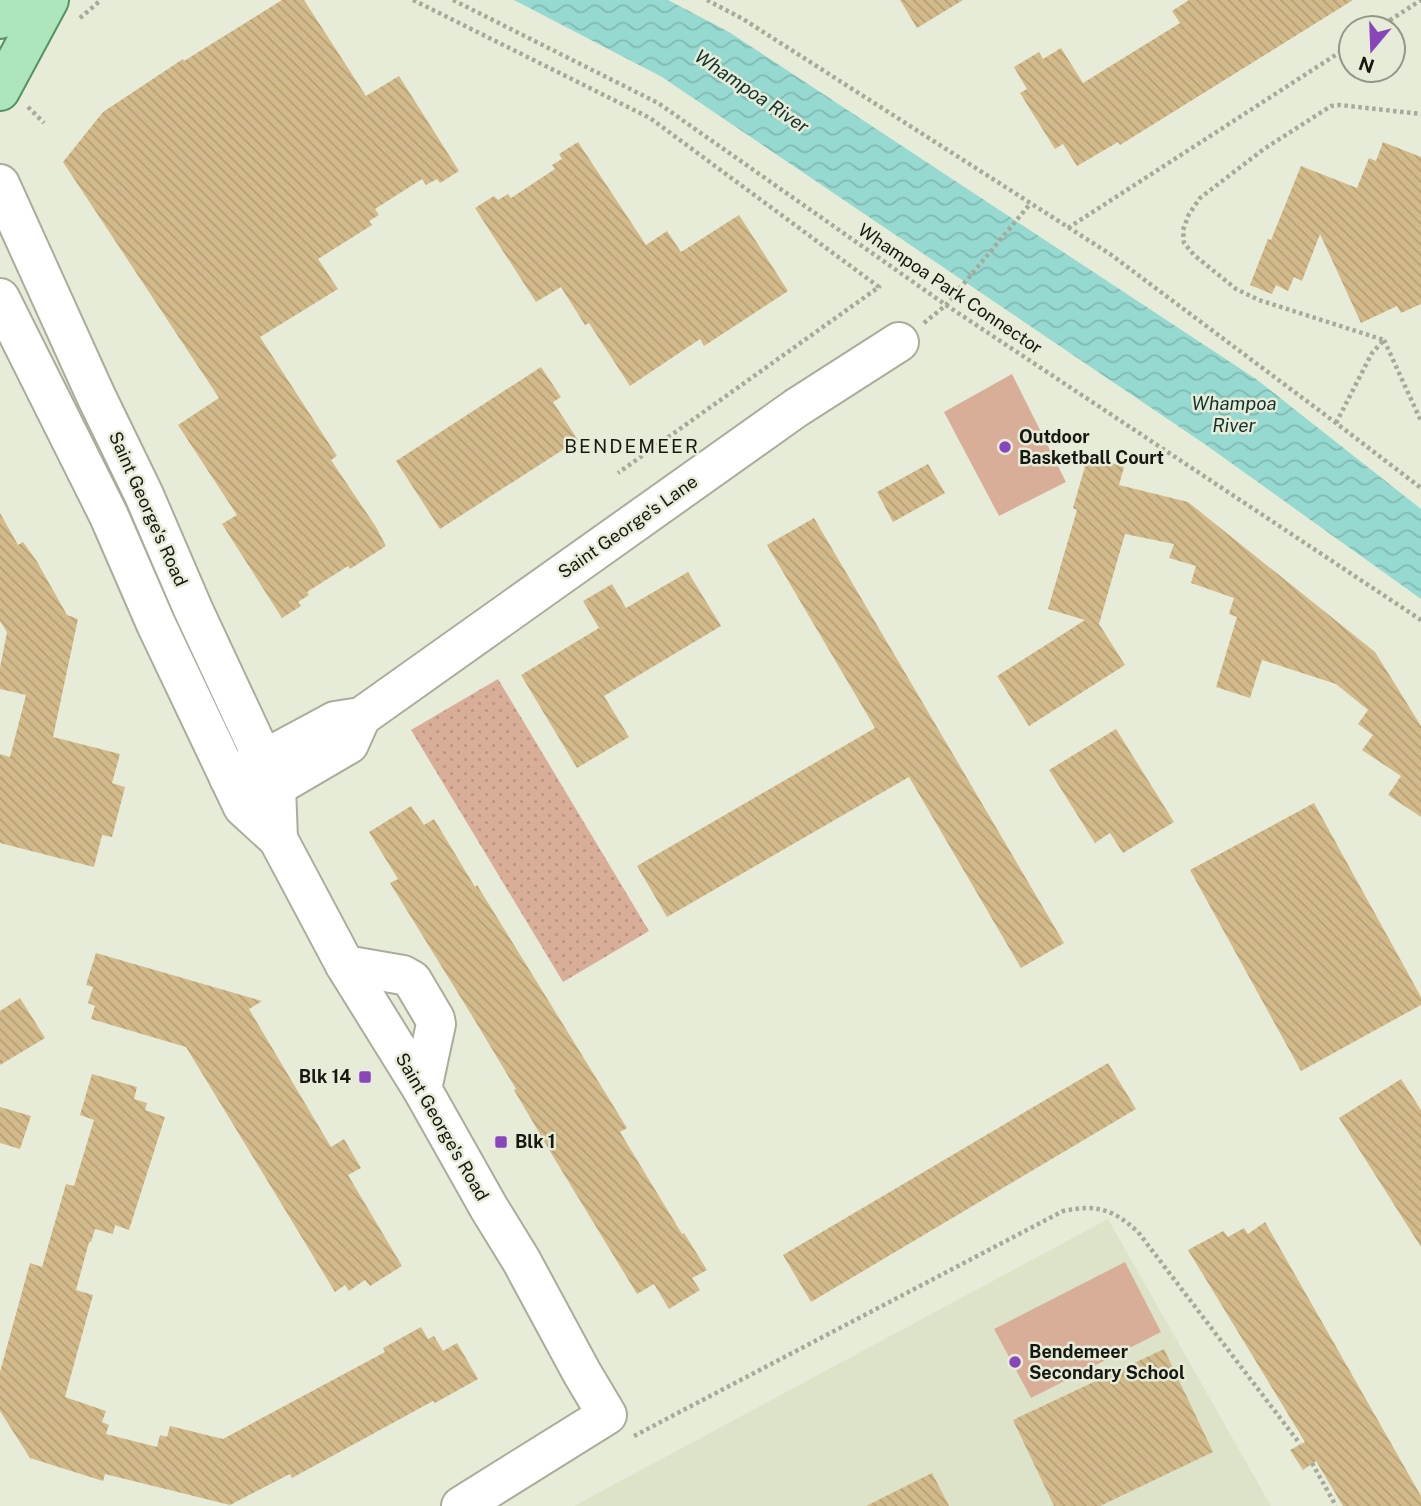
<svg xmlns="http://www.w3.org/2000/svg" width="1421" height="1506" font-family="'Public Sans',sans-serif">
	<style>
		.built { fill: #dde3c8 }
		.grass { fill: url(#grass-dots) }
		.pitch { fill: #d9ae98 }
		.water { fill: url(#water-waves) }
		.building { fill: url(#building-back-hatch) }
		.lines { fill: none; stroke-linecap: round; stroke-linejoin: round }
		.minor-casing { stroke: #a9ad9a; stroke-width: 42 }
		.major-casing { stroke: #559263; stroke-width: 42 }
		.path { stroke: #a7aa9a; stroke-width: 4.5; stroke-dasharray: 3.5 3.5; stroke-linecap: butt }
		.minor { stroke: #fff; stroke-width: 38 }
		.major { stroke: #ade5bc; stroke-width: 38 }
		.poi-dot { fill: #8846ba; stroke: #e7ecd8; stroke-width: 2.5 }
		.labels { text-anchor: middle; stroke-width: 5; stroke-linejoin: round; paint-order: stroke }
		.street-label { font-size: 18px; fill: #171811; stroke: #e7ecd8 }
		.poi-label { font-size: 18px; font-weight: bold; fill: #171811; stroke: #e7ecd8; text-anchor: start }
		.water-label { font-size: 19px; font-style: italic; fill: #11332f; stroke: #e7ecd8 }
		.neighbourhood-label { font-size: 19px; letter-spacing: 2px; fill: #171811; stroke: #e7ecd8 }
	</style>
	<defs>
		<pattern id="grass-dots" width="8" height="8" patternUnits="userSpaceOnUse" patternTransform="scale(1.75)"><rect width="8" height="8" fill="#d9ae98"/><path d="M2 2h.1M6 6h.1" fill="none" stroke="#ba9582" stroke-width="1.8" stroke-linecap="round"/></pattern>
		<pattern id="water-waves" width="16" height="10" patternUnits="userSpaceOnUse" patternTransform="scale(1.75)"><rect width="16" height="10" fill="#96d9d0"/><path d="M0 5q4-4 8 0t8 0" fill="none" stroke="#81bab2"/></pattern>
		<pattern id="building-back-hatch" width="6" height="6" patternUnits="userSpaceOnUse" patternTransform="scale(1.75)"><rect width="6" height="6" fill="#d3ba8a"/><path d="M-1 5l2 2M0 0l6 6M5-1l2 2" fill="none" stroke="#b49f76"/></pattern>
	</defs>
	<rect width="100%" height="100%" fill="#e7ecd8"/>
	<!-- built -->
	<path class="built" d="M1108,1219L1271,1506H574Z"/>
	<!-- grass -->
	<path class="grass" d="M498,679L649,931L563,982L411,730Z"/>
	<!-- pitch -->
	<g class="pitch">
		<path d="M1012,374L1066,482L999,516L944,412Z"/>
		<path d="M1125,1262L1161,1332L1031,1398L994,1329Z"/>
	</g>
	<!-- water -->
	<path class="water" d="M514,0H668L729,32L1256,379L1421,509V599L1206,445L662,77Z"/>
	<!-- building -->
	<g class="building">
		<path d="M282,0H304L366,96L399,76L459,171L440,183L437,179L426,185L422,179L375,209L379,215L369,221L372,225L318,259L338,289L260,337L337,456L331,460L376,527L386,546L350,569L348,566L307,592L309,595L298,602L301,606L282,618L222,524L237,515L178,425L219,398L63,162L103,112L183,59L184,61Z"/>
		<path d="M900,0H963L917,28Z"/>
		<path d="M1189,0H1353L1120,145L1118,142L1077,166L1063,144L1055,149L1020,93L1027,89L1014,67L1039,52L1043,59L1061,48L1083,83L1180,23L1172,11Z"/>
		<path d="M578,142L646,245L667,231L681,252L739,215L788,291L704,346L700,339L630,386L589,323L585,325L561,287L536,302L475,208L494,196L498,200L508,194L511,198L555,169L552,165L562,159L559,154Z"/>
		<path d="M1383,142L1421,157V304L1401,313L1397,306L1361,323L1320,234L1302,281L1294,277L1288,291L1276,285L1272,294L1250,285L1268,239L1271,240L1301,166L1357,188L1369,158L1376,161Z"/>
		<path d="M541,367L561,397L553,402L578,440L440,529L396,461Z"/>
		<path d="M1088,456L1124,467L1119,485L1188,502L1375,652L1421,726V817L1388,795L1401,776L1362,750L1373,735L1358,724L1368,710L1336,684L1262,660L1250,698L1216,687L1237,617L1229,614L1234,598L1191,583L1196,566L1169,558L1174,544L1125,534L1099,624L1125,665L1029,726L997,676L1085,620L1048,609L1077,510L1073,508Z"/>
		<path d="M928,464L945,493L893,522L877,492Z"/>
		<path d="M0,513L18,545L23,542L36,560L67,615L78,619L53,737L120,754L112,783L125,787L112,837L102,835L94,867L0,843V754L10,757L26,695L0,689V668L7,632L0,621Z"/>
		<path d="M814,518L1064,943L1021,968L909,777L667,917L637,866L875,728L767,545Z"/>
		<path d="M688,572L721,626L604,696L629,737L577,768L521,675L599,628L583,601L612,584L626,608Z"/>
		<path d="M1116,729L1174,822L1123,853L1110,833L1095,843L1049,770Z"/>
		<path d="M1314,803L1421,997V1005L1301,1071L1190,870Z"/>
		<path d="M411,806L424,825L434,819L475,887L477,885L627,1128L620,1132L682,1234L684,1233L707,1270L692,1278L700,1290L669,1309L654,1284L637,1294L554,1158L514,1090L516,1089L474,1019L390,883L398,879L369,832Z"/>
		<path d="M96,953L262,1001L249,1009L331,1147L344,1139L361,1168L348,1175L402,1266L370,1286L365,1280L349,1291L345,1285L335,1292L186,1047L91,1019L95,1006L88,1003L93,987L86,985Z"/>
		<path d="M20,998L45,1038L0,1065V1011Z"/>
		<path d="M1108,1063L1136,1109L811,1302L783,1255Z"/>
		<path d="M92,1074L137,1087L134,1099L147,1103L145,1110L165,1117L129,1230L115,1225L113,1234L95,1229L91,1242H89L76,1290L93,1295L65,1397L106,1411L102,1422L109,1425L106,1434L157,1447L160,1435L167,1437L170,1426L223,1439L385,1352L383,1348L421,1327L428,1339L434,1336L443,1351L457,1343L478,1379L435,1403L433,1401L292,1478L290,1474L230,1505L105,1474L103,1481L30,1458L0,1411V1372L30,1263L42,1267L66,1184L74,1186L94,1120L80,1115Z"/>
		<path d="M1401,1079L1421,1110V1247L1339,1118Z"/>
		<path d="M0,1107L31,1116L20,1149L0,1143Z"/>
		<path d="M1265,1222L1421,1496V1506H1343L1316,1461L1303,1470L1290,1450L1305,1442L1188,1250L1223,1231L1228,1237L1244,1228L1248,1234Z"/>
		<path d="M1164,1349L1213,1452L1100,1506H1054L1013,1420Z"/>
		<path d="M932,1473L949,1506H866Z"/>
	</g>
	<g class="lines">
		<!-- minor casing -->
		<g class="minor-casing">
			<g id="minor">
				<path d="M0,184L96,396L144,495L193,609L276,787L278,839"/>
				<path d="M0,298L109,516L156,624L243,807L278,839L345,965L422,1089L489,1208L521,1260L582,1373L607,1415L461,1506"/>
				<path d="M229,778L335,721L361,717L796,408L899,342"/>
				<path d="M255,799L349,744L361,717"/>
				<path d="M345,965L403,975L412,980L435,1019L436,1024L422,1089"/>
			</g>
		</g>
		<!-- major casing -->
		<g class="major-casing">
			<g id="major">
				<path d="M0,19L28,0"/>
				<path d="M0,91L49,0"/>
			</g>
		</g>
		<!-- path -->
		<g class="path">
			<path d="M413,0L650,118L879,287L618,473"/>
			<path d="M453,0L658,103L946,305L1421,620"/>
			<path d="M707,0L743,19L1110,254L1336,423L1421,488"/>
			<path d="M80,18L101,0"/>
			<path d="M1378,28L1421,0"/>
			<path d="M28,107L44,123"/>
			<path d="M1068,228L1351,45"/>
			<path d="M924,323L946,305L1030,204"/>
			<path d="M1384,340L1421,421"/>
			<path d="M1336,423L1372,353L1384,340L1259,300L1236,289L1194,255L1184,243L1183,230L1189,214L1200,198L1264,149L1331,106L1340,105L1421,114"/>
			<path d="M634,1436L1063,1211C1097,1204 1113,1209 1138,1232L1300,1444"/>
			<path d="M1312,1463L1336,1506"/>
		</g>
		<!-- minor -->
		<use href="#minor" class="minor"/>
		<!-- major -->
		<use href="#major" class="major"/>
	</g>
	<!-- markers -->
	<g class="poi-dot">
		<circle cx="1005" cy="447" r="7"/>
		<rect x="358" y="1070" width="14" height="14" rx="3.5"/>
		<rect x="494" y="1135" width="14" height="14" rx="3.5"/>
		<circle cx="1015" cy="1362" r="7"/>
	</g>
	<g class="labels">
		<!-- street labels -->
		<g class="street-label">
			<text transform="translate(950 289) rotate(34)" y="6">Whampoa Park Connector</text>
			<text transform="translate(148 509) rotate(66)" y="6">Saint George's Road</text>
			<text transform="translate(628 527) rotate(-35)" y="6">Saint George's Lane</text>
			<text transform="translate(442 1127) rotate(60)" y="6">Saint George's Road</text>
		</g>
		<!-- poi labels -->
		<g class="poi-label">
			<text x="1019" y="443">Outdoor<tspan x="1019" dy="21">Basketball Court</tspan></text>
			<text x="351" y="1083" text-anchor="end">Blk 14</text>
			<text x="515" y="1148">Blk 1</text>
			<text x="1029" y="1358">Bendemeer<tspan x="1029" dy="21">Secondary School</tspan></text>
		</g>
		<!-- water labels -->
		<g class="water-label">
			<text transform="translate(752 91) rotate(34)" y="7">Whampoa River</text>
			<text x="1234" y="410">Whampoa<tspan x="1234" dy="22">River</tspan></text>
		</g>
		<!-- neighbourhood labels -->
		<g class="neighbourhood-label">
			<text x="632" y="453">BENDEMEER</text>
		</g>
	</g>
	<!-- north arrow -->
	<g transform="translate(1372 49) rotate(199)"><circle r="33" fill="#e7ecd8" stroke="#949788" stroke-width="2"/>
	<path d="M0-5L12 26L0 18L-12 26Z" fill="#8846ba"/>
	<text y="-10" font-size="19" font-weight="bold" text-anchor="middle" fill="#171811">N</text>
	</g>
</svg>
